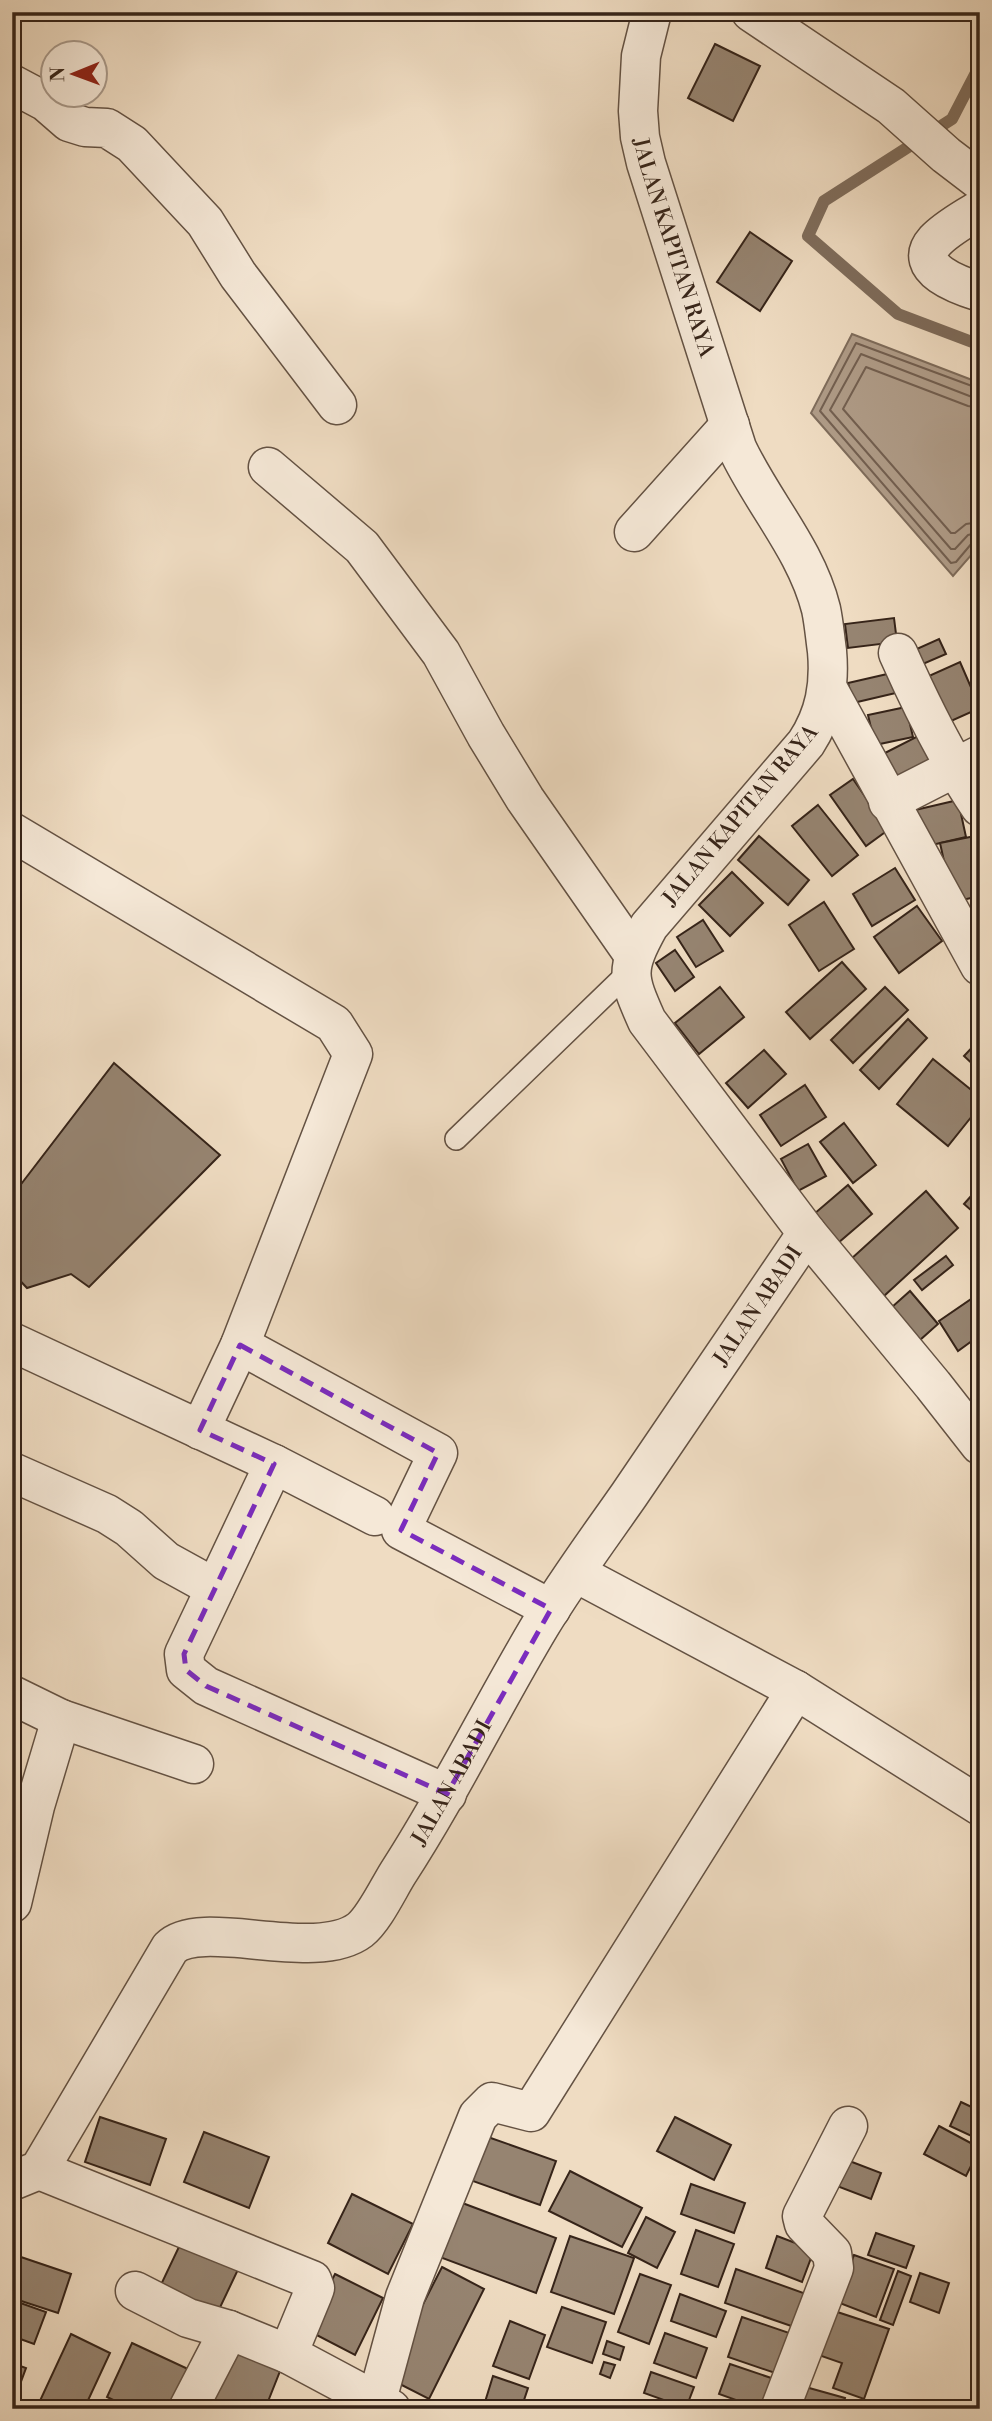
<svg xmlns="http://www.w3.org/2000/svg" width="992" height="2421" font-family="'Libre Bodoni',serif">
	<style>
		.water { fill: #b09d89; stroke: #7f6d5c; stroke-width: 2 }
		.lines { fill: none; stroke-linecap: round; stroke-linejoin: round }
		.shore { stroke: #736051; stroke-width: 2 }
		.stream { stroke: #7f6d5c; stroke-width: 12 }
		.building { fill: #968471; stroke: #362419; stroke-width: 2 }
		.service-casing { stroke: #645243; stroke-width: 24 }
		.minor-casing { stroke: #645243; stroke-width: 41 }
		.tertiary-casing { stroke: #645243; stroke-width: 41 }
		.service { stroke: #f5e8d7; stroke-width: 21 }
		.minor { stroke: #f5e8d7; stroke-width: 38 }
		.tertiary { stroke: #f5e8d7; stroke-width: 38 }
		.marked { fill: none; stroke: #7b2cbf; stroke-width: 5; stroke-dasharray: 14 9; stroke-linejoin: round }
		.labels { text-anchor: middle; stroke-width: 7; stroke-linejoin: round; paint-order: stroke }
		.street-label { font-size: 21px; fill: #362419; stroke: #f5e8d7 }
	</style>
	<rect width="100%" height="100%" fill="#efdcc2"/>
	<filter id="stains"><feTurbulence type="fractalNoise" baseFrequency=".00286" numOctaves="4"/><feColorMatrix values="0 0 0 0 .2 0 0 0 0 .09 0 0 0 0 .02 0 0 0 .5 -.17"/></filter>
	<radialGradient id="worn" r=".72"><stop offset=".6" stop-color="#630" stop-opacity="0"/><stop offset="1" stop-color="#630" stop-opacity=".3"/></radialGradient>
	<!-- water -->
	<path class="water" d="M852,334L980,383V545L953,576L811,413Z"/>
	<g class="lines">
		<!-- shore -->
		<g class="shore">
			<path d="M980,389L856,343L820,411L951,563L956,562L972,543L980,541"/>
			<path d="M980,398L972,397L861,354L830,410L951,549H955L968,535L980,532"/>
			<path d="M980,408L968,406L866,367L843,409L951,533H955L966,524L980,522"/>
		</g>
		<!-- stream -->
		<g class="stream">
			<path d="M976,12L980,44"/>
			<path d="M980,65L952,119L824,201L808,236L898,314L980,345"/>
		</g>
	</g>
	<!-- building -->
	<g class="building">
		<path d="M715,44L760,66L733,121L688,98Z"/>
		<path d="M750,232L792,261L760,311L717,282Z"/>
		<path d="M894,618L897,642L848,648L845,624Z"/>
		<path d="M939,639L946,654L916,667L910,652Z"/>
		<path d="M960,662L980,708L940,726L920,680Z"/>
		<path d="M896,672L900,692L853,703L848,683Z"/>
		<path d="M906,707L913,737L875,745L868,715Z"/>
		<path d="M924,733L943,770L897,793L879,756Z"/>
		<path d="M853,779L888,830L866,846L830,795Z"/>
		<path d="M958,800L966,837L919,848L911,811Z"/>
		<path d="M818,805L858,855L832,876L792,826Z"/>
		<path d="M980,835V896L953,902L940,843Z"/>
		<path d="M759,836L809,880L788,905L738,860Z"/>
		<path d="M895,868L915,900L872,926L853,894Z"/>
		<path d="M732,872L763,903L730,936L699,905Z"/>
		<path d="M824,902L854,949L819,971L789,925Z"/>
		<path d="M917,906L942,941L899,973L874,937Z"/>
		<path d="M703,920L723,951L696,967L677,937Z"/>
		<path d="M675,950L694,977L675,991L656,963Z"/>
		<path d="M842,962L866,989L810,1039L786,1012Z"/>
		<path d="M720,987L744,1017L699,1054L675,1023Z"/>
		<path d="M885,987L908,1010L853,1063L831,1040Z"/>
		<path d="M908,1019L927,1038L879,1089L860,1070Z"/>
		<path d="M980,1039V1071L964,1056Z"/>
		<path d="M764,1050L786,1074L748,1108L726,1083Z"/>
		<path d="M933,1059L980,1097V1106L948,1146L897,1104Z"/>
		<path d="M114,1063L220,1155L89,1287L71,1274L27,1288L12,1272V1196Z"/>
		<path d="M805,1085L826,1117L781,1146L760,1115Z"/>
		<path d="M844,1123L876,1165L853,1183L820,1142Z"/>
		<path d="M808,1144L826,1176L798,1191L781,1159Z"/>
		<path d="M848,1185L872,1214L838,1243L814,1214Z"/>
		<path d="M980,1186V1218L964,1204Z"/>
		<path d="M926,1191L958,1228L884,1296L851,1259Z"/>
		<path d="M946,1256L953,1265L922,1290L914,1280Z"/>
		<path d="M910,1291L938,1324L920,1340L892,1307Z"/>
		<path d="M980,1293V1335L958,1351L939,1321Z"/>
		<path d="M961,2102L980,2111V2140L950,2126Z"/>
		<path d="M100,2117L166,2139L150,2185L85,2162Z"/>
		<path d="M675,2117L731,2145L714,2180L657,2151Z"/>
		<path d="M939,2126L980,2148L966,2176L924,2154Z"/>
		<path d="M204,2132L269,2157L249,2208L184,2182Z"/>
		<path d="M485,2136L556,2161L540,2205L470,2180Z"/>
		<path d="M839,2157L881,2173L871,2199L829,2183Z"/>
		<path d="M570,2171L642,2208L622,2247L549,2211Z"/>
		<path d="M691,2184L745,2203L734,2233L681,2214Z"/>
		<path d="M352,2194L413,2224L388,2274L328,2243Z"/>
		<path d="M457,2201L556,2238L536,2293L437,2256Z"/>
		<path d="M646,2217L675,2232L657,2268L628,2253Z"/>
		<path d="M696,2230L734,2244L718,2287L681,2274Z"/>
		<path d="M186,2232L243,2259L215,2318L158,2291Z"/>
		<path d="M876,2233L914,2246L906,2268L868,2255Z"/>
		<path d="M570,2236L634,2258L614,2314L551,2292Z"/>
		<path d="M777,2236L814,2250L802,2282L766,2268Z"/>
		<path d="M12,2254L71,2274L58,2313L12,2298Z"/>
		<path d="M854,2255L894,2269L876,2317L837,2302Z"/>
		<path d="M442,2267L484,2289L429,2399L386,2377Z"/>
		<path d="M736,2269L809,2295L797,2328L725,2303Z"/>
		<path d="M898,2271L911,2276L893,2325L880,2320Z"/>
		<path d="M920,2273L949,2283L939,2313L910,2302Z"/>
		<path d="M335,2274L383,2298L355,2355L307,2330Z"/>
		<path d="M640,2274L671,2285L649,2344L618,2332Z"/>
		<path d="M680,2294L726,2311L716,2337L671,2321Z"/>
		<path d="M12,2300L46,2312L34,2344L12,2336Z"/>
		<path d="M562,2307L606,2322L592,2363L547,2347Z"/>
		<path d="M822,2307L889,2329L864,2399L833,2388L842,2363L807,2351Z"/>
		<path d="M742,2317L801,2337L787,2377L728,2357Z"/>
		<path d="M510,2321L545,2335L529,2379L493,2366Z"/>
		<path d="M665,2333L707,2348L696,2378L654,2363Z"/>
		<path d="M71,2334L110,2353L84,2409H46L38,2405Z"/>
		<path d="M231,2339L284,2361L265,2409H228L207,2400Z"/>
		<path d="M607,2341L624,2347L620,2360L603,2354Z"/>
		<path d="M132,2343L188,2369L169,2409H132L107,2397Z"/>
		<path d="M604,2362L615,2365L610,2378L600,2374Z"/>
		<path d="M12,2363L26,2368L12,2406Z"/>
		<path d="M730,2364L783,2382L774,2409H761L719,2394Z"/>
		<path d="M651,2372L694,2387L686,2408L644,2393Z"/>
		<path d="M493,2376L528,2388L521,2409H503L485,2402Z"/>
		<path d="M802,2386L845,2398L842,2409H796Z"/>
	</g>
	<g class="lines">
		<!-- service casing -->
		<g class="service-casing">
			<path id="service" d="M456,1139L630,971"/>
		</g>
		<!-- minor casing -->
		<g class="minor-casing">
			<g id="minor">
				<path d="M751,12L891,106L946,155L980,181"/>
				<path d="M12,84L46,102L69,122L85,127L107,128L132,144L205,222L238,275L337,405"/>
				<path d="M980,209C965,219 947,228 935,241C910,269 961,286 980,292"/>
				<path d="M268,467L362,547L441,653L486,735L525,799L633,954"/>
				<path d="M634,532L730,425"/>
				<path d="M898,653C922,707 947,758 980,807"/>
				<path d="M828,689L980,966"/>
				<path d="M888,802L980,755"/>
				<path d="M12,832L334,1024L353,1054L240,1345L200,1430"/>
				<path d="M12,1342L274,1464L375,1516"/>
				<path d="M240,1345L438,1453L401,1530L551,1609"/>
				<path d="M274,1464L184,1654L186,1670L206,1686L447,1794"/>
				<path d="M12,1472L107,1514L129,1528L166,1561L215,1588"/>
				<path d="M796,1690L980,1806"/>
				<path d="M12,1695L61,1719L35,1806L12,1903"/>
				<path d="M61,1719L194,1764"/>
				<path d="M39,2170L312,2280L315,2288L312,2296L288,2354"/>
				<path id="s1" d="M12,2181L39,2170L170,1948C201,1917 315,1964 360,1930C374,1919 388,1889 398,1873C450,1793 491,1708 540,1626C567,1581 599,1538 629,1495C688,1407 748,1320 807,1233"/>
				<path d="M135,2291L188,2318L229,2330L288,2354L391,2409"/>
				<path d="M377,2400L405,2297L478,2116L492,2102L531,2112L796,1690L576,1573"/>
				<path d="M188,2409L229,2330"/>
				<path d="M780,2409L834,2268L832,2253L804,2224L802,2216L848,2126"/>
			</g>
		</g>
		<!-- tertiary casing -->
		<g class="tertiary-casing">
			<g id="tertiary">
				<path id="s2" d="M652,12L641,56L638,111L640,137L646,163L737,448C762,502 806,549 821,609C824,623 825,637 827,651C830,685 825,714 806,743L649,926C625,970 627,976 647,1021L807,1233L933,1385L980,1445"/>
			</g>
		</g>
		<!-- service -->
		<use href="#service" class="service"/>
		<!-- minor -->
		<use href="#minor" class="minor"/>
		<!-- tertiary -->
		<use href="#tertiary" class="tertiary"/>
	</g>
	<!-- marked area -->
	<path class="marked" d="M240,1345L438,1453L401,1530L551,1609L447,1794L206,1686L186,1670L184,1654L274,1464L200,1430Z"/>
	<g class="labels">
		<!-- street labels -->
		<g class="street-label">
			<text dy="7" stroke="none"><textPath href="#s2" startOffset="242">JALAN KAPITAN RAYA</textPath></text>
			<text transform="translate(740 815) rotate(-50)" y="7">JALAN KAPITAN RAYA</text>
			<text dy="7" stroke="none"><textPath href="#s1" startOffset="1223">JALAN ABADI</textPath></text>
			<text dy="7" stroke="none"><textPath href="#s1" startOffset="656">JALAN ABADI</textPath></text>
		</g>
	</g>
	<!-- margin -->
	<rect width="992" height="2421" fill="none" stroke="#efdcc2" stroke-width="42"/>
	<rect x="14" y="14" width="964" height="2393" fill="none" stroke="#362419" stroke-width="3.5"/>
	<rect x="21" y="21" width="950" height="2379" fill="none" stroke="#362419" stroke-width="2"/>
	<!-- north arrow -->
	<g transform="translate(74 74) rotate(269)"><circle r="33" fill="#f5e8d7" stroke="#a99a8b" stroke-width="2"/>
	<path d="M0-5L12 26L0 18L-12 26Z" fill="#8f2418"/>
	<text y="-10" font-size="19" font-weight="bold" text-anchor="middle" fill="#362419">N</text>
	</g>
	<rect width="100%" height="100%" filter="url(#stains)"/>
	<rect width="100%" height="100%" fill="url(#worn)"/>
</svg>
